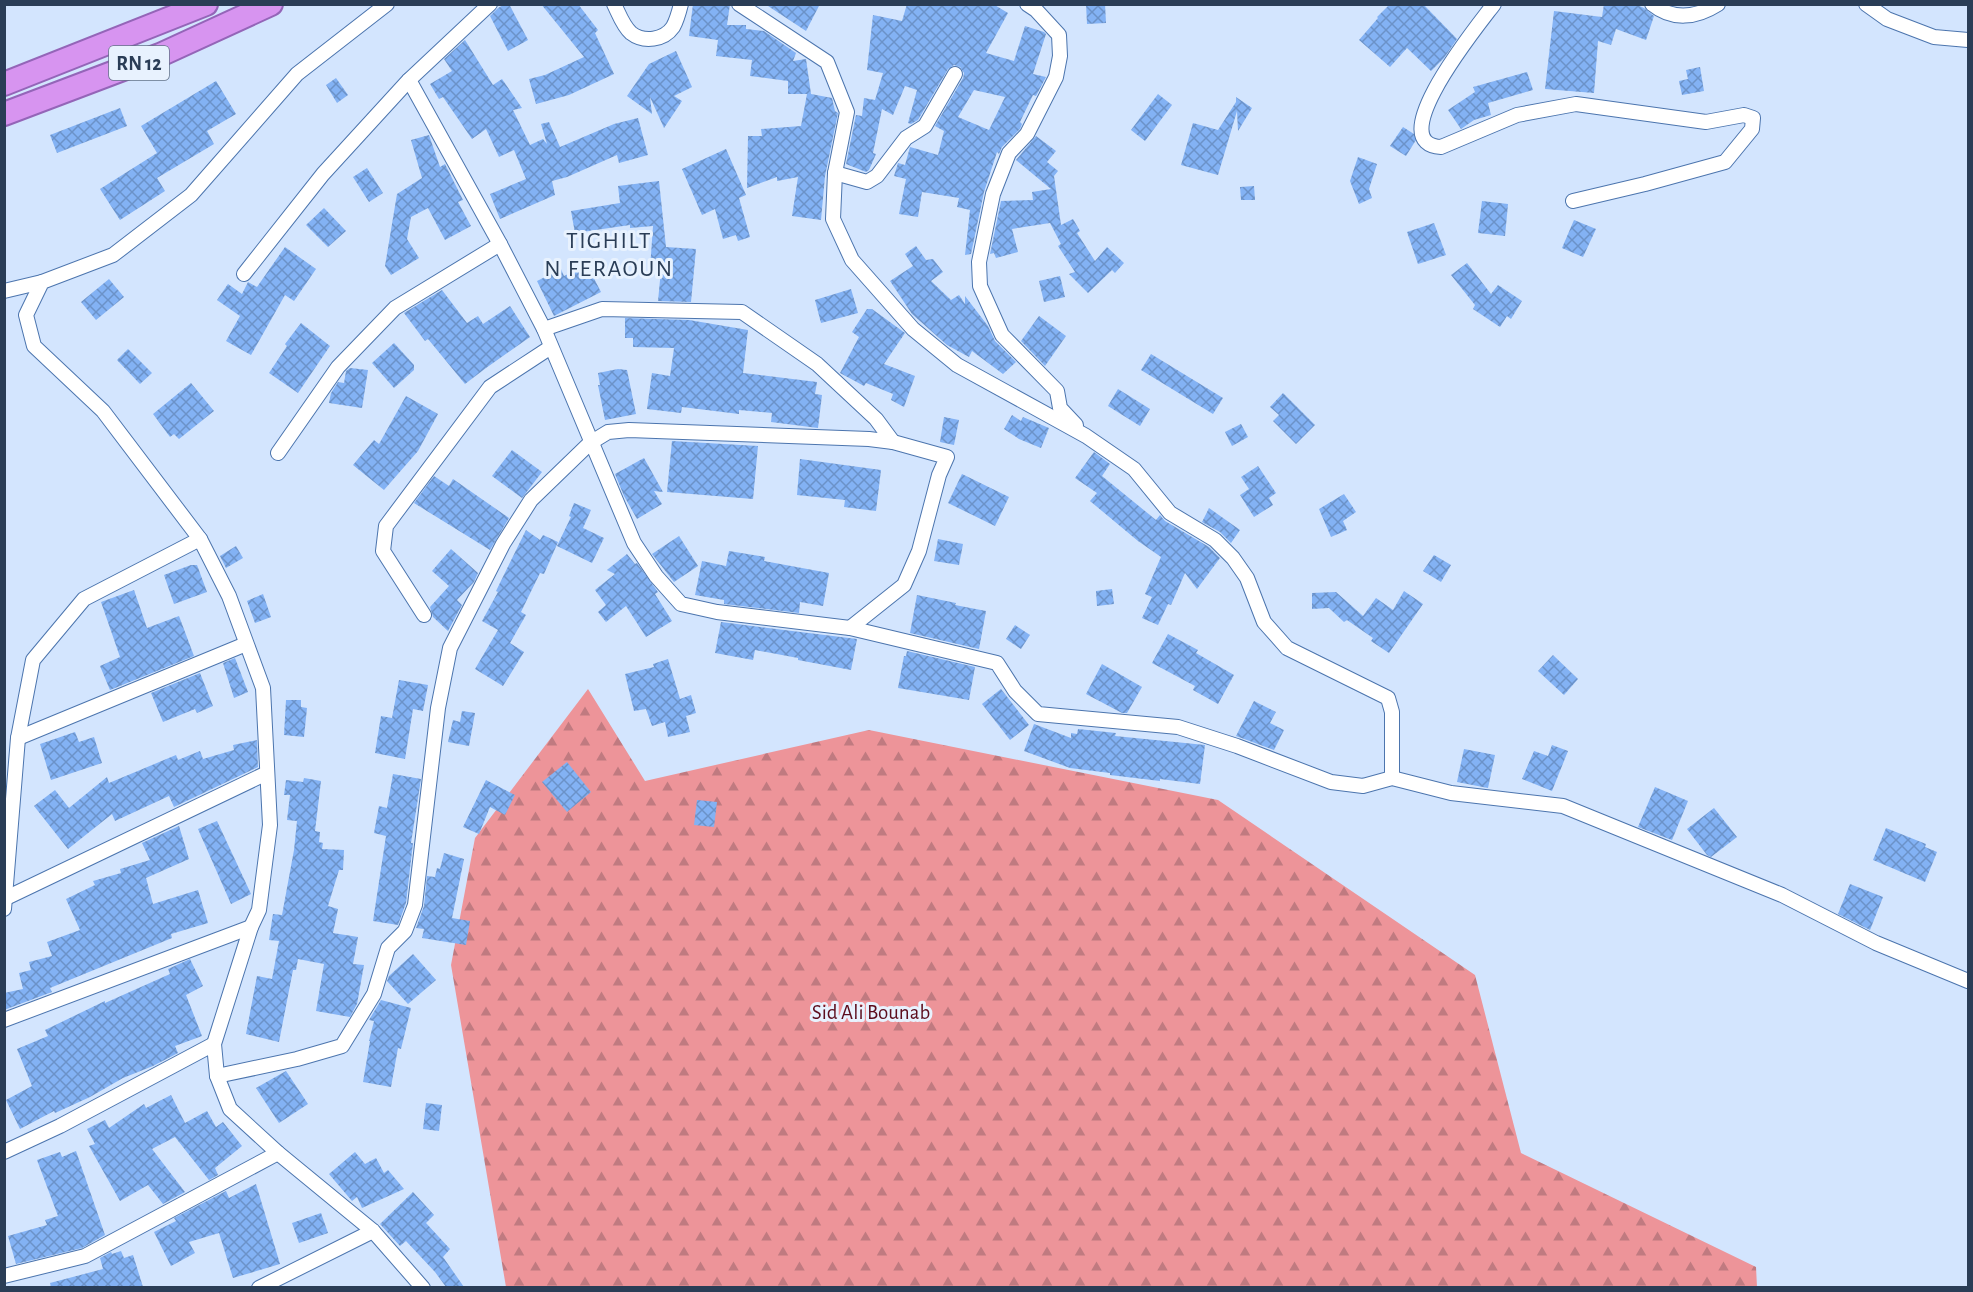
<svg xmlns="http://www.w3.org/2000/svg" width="1973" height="1292" font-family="'Alegreya Sans',sans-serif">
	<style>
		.forest { fill: url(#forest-firs) }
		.building { fill: url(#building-cross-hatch); fill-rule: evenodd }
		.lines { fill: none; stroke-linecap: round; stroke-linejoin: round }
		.minor-casing { stroke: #4c75ae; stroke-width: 16 }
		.trunk-casing { stroke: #9465b8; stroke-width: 26 }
		.minor { stroke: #fff; stroke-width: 14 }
		.trunk { stroke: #d794f0; stroke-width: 22 }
		.labels { text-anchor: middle; stroke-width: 6; stroke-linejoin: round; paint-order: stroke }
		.shield { fill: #e8f2fe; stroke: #637388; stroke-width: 1.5 }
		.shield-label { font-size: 20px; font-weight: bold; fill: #2a3d56 }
		.park-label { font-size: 21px; fill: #5c0d1d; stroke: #e8f2fe }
		.quarter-label { font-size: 24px; letter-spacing: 1.5px; fill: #2a3d56; stroke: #e8f2fe }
	</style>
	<defs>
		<pattern id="forest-firs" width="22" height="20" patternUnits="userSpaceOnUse" patternTransform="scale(1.5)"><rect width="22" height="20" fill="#ed9499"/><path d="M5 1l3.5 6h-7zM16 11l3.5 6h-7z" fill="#c07a80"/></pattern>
		<pattern id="building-cross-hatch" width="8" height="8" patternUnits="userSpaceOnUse" patternTransform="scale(1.5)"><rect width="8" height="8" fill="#83b2f4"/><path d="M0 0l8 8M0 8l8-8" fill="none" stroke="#6b92c8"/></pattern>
	</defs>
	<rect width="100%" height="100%" fill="#d3e5fe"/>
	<!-- forest -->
	<path class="forest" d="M588,689L645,781L869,730L1218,800L1475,975L1521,1153L1756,1267L1757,1287H506L451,965L475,838Z"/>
	<!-- building -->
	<g class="building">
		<path d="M505,4H509L528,40L508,51L490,16L498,8Z"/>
		<path d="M541,4H578L598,30L595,33L614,74L569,95L536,104L529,79L545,75L584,57Z"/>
		<path d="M693,4H730L727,25H746V29L764,31L796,53L793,61L806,59L811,94L832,98L835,111L838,113L825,176L821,220L792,216L798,177L777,181V177L747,188L748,136H762L761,129L801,126L807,94H788V81L750,76L752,60L716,56L718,40L689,36Z"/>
		<path d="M765,4H820L806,31Z"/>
		<path d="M907,4H993L1008,13L986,53L1014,61L1025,26L1044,32L1046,34L1033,74L1046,77L1036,96L1033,95L1020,122L1022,124L1020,129L1002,147L999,154L997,152L984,192L971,254L965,255L970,210L957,207L959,198L922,192L918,217L899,214L906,179L894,176L898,163L905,165L910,147L938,155L944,131L935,126L963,78L964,73L960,67L954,65L948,69L918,120L911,124L908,123L917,90L905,86L893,115L882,109L873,153L876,154L869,170L866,172L846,164L856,115L862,116L864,98L875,100L883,73L867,70L873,15L902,21ZM974,90L1005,97L989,130L958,117Z"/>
		<path d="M1086,4H1105L1106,23L1087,24Z"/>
		<path d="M1390,4H1423L1457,39L1444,58L1431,71L1407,48L1390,67L1359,40L1378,18L1377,17Z"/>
		<path d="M1604,4H1635L1644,8L1654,16L1646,40L1616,29L1611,45L1598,41L1594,93L1545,89L1554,11L1602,17Z"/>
		<path d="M465,40L493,85L502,79L522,108L513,110L530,145L543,139L547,144L541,124L549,122L560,147L614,124L638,118L648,155L619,163L617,155L567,177L552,181L555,195L500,219L490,194L526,179L514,150L499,157L486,129L472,139L443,97L439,99L430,84L452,71L444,59Z"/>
		<path d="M676,51L692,87L674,96L682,101L664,128L650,97L652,114L627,96L649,64Z"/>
		<path d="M1700,67L1704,91L1682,95L1679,81L1688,79L1686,70Z"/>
		<path d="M1527,72L1533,90L1488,103L1491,115L1474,120L1461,129L1448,110L1475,92L1473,87Z"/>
		<path d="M336,78L348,95L337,103L326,85Z"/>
		<path d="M216,81L236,114L207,131L214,144L157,178L165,191L120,220L100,189L157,153L141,126Z"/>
		<path d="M1158,94L1172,105L1145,141L1131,130Z"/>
		<path d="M1236,97L1252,108L1238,131L1237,111L1218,175L1181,165L1193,123L1218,130L1236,102Z"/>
		<path d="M120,108L127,126L57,153L50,135Z"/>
		<path d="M1403,127L1414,134L1416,140L1406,156L1390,146Z"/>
		<path d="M429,135L440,167L445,164L463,200L458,202L471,226L445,240L428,208L411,217L407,239L419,258L391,275L385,266L397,194L422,178L411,140Z"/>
		<path d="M1036,136L1056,151L1047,162L1058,171L1054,176L1061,225L1073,219L1080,231L1077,233L1095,261L1107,247L1124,263L1115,273L1112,270L1088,293L1069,274L1075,272L1058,246L1061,244L1050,223L1012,229L1018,252L996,258L994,253L990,254L1001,201L1033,200L1032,192L1051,189L1016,160Z"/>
		<path d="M726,149L746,195L739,198L750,237L738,241L736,235L723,239L715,209L702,215L682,169Z"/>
		<path d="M1358,157L1377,164L1369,189L1372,198L1359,204L1350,181Z"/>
		<path d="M367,168L383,193L369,202L353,177Z"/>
		<path d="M659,181L666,247L696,249L691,302L658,301L661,270L650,269L653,226L630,228V225L575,233L571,211L620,203L618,186Z"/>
		<path d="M1254,186L1255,200H1241L1240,187Z"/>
		<path d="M1482,201L1508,204L1505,236L1478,233Z"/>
		<path d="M324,208L346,231L328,247L306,225Z"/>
		<path d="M1574,220L1596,229L1583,257L1562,248Z"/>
		<path d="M1434,223L1446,255L1418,264L1407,232Z"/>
		<path d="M916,246L926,260L933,259L943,272L931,281L951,300L959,295L965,304V296L988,326L995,341L1016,362L1003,374L972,351L969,357L947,345L912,314L890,281L913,266L905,254Z"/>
		<path d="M285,247L316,269L294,301L285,295L251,355L226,341L240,316L217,300L228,284L242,294L248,282L257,287Z"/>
		<path d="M1467,263L1491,294L1498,285L1522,301L1511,319L1507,316L1500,327L1473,309L1475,305L1451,275Z"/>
		<path d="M587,265L601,292L554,316L537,281L561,269L564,276Z"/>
		<path d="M1060,276L1065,297L1044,302L1039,281Z"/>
		<path d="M109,279L124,297L96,320L81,302Z"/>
		<path d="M851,289L858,313L821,323L815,300Z"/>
		<path d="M442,290L467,323L478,316L483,324L510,306L530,337L486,368L465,384L428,339L425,341L404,313Z"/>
		<path d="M867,309H872L905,333L884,364L915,376L904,407L891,400L893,394L866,383L864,386L840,373L859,337L852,332Z"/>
		<path d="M1039,316L1066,336L1045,366L1021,341Z"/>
		<path d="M625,318L689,320L748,330L743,373L817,382L815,394L822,395L818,428L771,422L772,413L739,410V414L682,407L681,413L647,409L652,373L670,376L674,348L633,347V338H625Z"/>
		<path d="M301,323L330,346L298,393L269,373L287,346L285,344Z"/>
		<path d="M394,343L414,365V370L394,388L372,363Z"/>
		<path d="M128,349L152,373L140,384L117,360Z"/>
		<path d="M1151,354L1223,398L1213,414L1141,370Z"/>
		<path d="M350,368L368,370L362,408L329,403L331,393L338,382L344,383L346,371Z"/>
		<path d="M618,369L627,370L636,414L605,420L598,385H600L598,373Z"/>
		<path d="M191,383L214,411L179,439L174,434L170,437L153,414Z"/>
		<path d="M1118,389L1150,409L1140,426L1108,406Z"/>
		<path d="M1283,393L1315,425L1296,444L1273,421L1279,415L1270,407Z"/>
		<path d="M406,396L438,414L418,451L384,490L353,465L374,440L379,444Z"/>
		<path d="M1012,415L1021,421L1023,417L1049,428L1041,448L1019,439L1004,429Z"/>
		<path d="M944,417L959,420L954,445L940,442Z"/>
		<path d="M1241,424L1248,437L1232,446L1225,432Z"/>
		<path d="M672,441L758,446L753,499L667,492Z"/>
		<path d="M512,450L542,472L522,498L492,476Z"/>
		<path d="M1094,452L1110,464L1102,476L1156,520L1160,515L1165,521L1209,547L1220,558L1197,589L1185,573L1171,605L1168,604L1158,625L1142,618L1152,597L1145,594L1161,557L1138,541L1090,501L1097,493L1075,478Z"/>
		<path d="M644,458L663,492L654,491L662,504L637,519L624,496L615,474Z"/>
		<path d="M800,459L881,470L876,511L844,507L845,500L797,495Z"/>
		<path d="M1258,466L1276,493L1269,498L1273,505L1254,517L1240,495L1249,489L1241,477Z"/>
		<path d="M962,474L1009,497L995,526L948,503Z"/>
		<path d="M434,476L449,486L453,479L509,518L490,550L414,503Z"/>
		<path d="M1344,494L1356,512L1343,521L1347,530L1331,537L1319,509Z"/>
		<path d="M574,503L591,510L583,528L604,538L592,563L557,546L571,517L569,516Z"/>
		<path d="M1209,508L1240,530L1231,543L1220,532L1202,522Z"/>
		<path d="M526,530L540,540L543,535L558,542L544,574L540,573L521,612L526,615L510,643L524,652L503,686L475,669L498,630L482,621L498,592L496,591Z"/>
		<path d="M679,536L698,566L674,582L652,554Z"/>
		<path d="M938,539L963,544L959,565L934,561Z"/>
		<path d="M236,546L243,558L226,568L220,556Z"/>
		<path d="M451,549L478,573L474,582L457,600L462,605L448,631L433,617L430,607L449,586L432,571Z"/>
		<path d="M729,551L765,557L764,561L829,573L823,606L800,602L799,613L724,604V600L695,595L702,561L726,566Z"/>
		<path d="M627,554L635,564L637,563L658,592L655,594L672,621L646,637L626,606L606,622L598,612L606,605L595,590L615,574L607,570Z"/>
		<path d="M1434,555L1451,565L1441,582L1423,571Z"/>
		<path d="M191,565H197L207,592L174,604L164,575Z"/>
		<path d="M1112,589L1114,604L1097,606L1096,591Z"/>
		<path d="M134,590L147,628L179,616L194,656L110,690L100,666L120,657L101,602Z"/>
		<path d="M1404,591L1423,604L1389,653L1371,641L1373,638L1347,620L1344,622L1329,608L1312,609V593L1336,592L1363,616L1376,598L1393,610Z"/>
		<path d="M263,594L271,617L255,623L247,601Z"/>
		<path d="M917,595L956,603L955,605L986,611L979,649L910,633Z"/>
		<path d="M721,622L857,639L851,670L798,660V658L755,650L753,660L715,653Z"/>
		<path d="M1015,625L1030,635L1021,649L1006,639Z"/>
		<path d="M1168,634L1198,650L1196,653L1234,675L1218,704L1193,690L1195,686L1152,663Z"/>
		<path d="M907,651L975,667L969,700L898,688L904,656H906Z"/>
		<path d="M1553,655L1578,679L1564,695L1538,671Z"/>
		<path d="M235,658L248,692L234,698L223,663Z"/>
		<path d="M668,659L680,699L691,695L696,713L686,716L690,732L668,737L665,722L652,726L646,709L634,711L625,674L654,667L653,664Z"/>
		<path d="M1102,664L1142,687L1127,713H1122L1086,694Z"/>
		<path d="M200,673L213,706L197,713L195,709L163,722L151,693Z"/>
		<path d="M399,680L428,685L423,711L413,709L405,759L375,753L381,716L392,718Z"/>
		<path d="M1001,689L1029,725L1010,740L982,704Z"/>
		<path d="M286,700H301V707L307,708L304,737L284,735Z"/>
		<path d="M1254,701L1276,712L1270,723L1284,730L1274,750L1236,736Z"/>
		<path d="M462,711L475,713L469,746L448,742L453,720L460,722Z"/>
		<path d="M1034,724L1071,738V733L1077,734L1078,729L1116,733L1115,736L1205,745L1200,784L1160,779V781L1110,775V773L1070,768L1024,751Z"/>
		<path d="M75,732L79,742L94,737L102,763L51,780L40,744Z"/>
		<path d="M257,740L258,767L174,807L169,796L115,821L112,814L68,849L34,806L55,790L69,808L107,777L109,783L176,755L178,760L200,751L203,759L234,750L233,745Z"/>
		<path d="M1552,745L1568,751L1552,791L1522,779L1534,751L1548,756Z"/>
		<path d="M1464,749L1495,755L1488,788L1457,782Z"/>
		<path d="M567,762L591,792L567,812L542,782Z"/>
		<path d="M393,774L421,779L411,843H413L406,903L398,925L373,921L386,836L374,833L379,806L387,808Z"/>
		<path d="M304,778L321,781L315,831L320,832L319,842L323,843L322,849L344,850L343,870H339L328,906L338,909L333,933L358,937L353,964L364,965L357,1004L358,1002L350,1017L316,1011L324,964L298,959L296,970H293L279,1042L246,1034L257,976L272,979L279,941L269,940L272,920L273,914L282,915L294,850L297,821L287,820L290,795H284L286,780L303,782Z"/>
		<path d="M486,780L515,795L505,815L490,807L479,834L463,827Z"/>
		<path d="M1655,787L1688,801L1672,840L1638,827Z"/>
		<path d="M697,800L717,802L714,827L694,825Z"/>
		<path d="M1714,808L1737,837L1711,857L1707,855L1687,829Z"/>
		<path d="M217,821L251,894L231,904L198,829Z"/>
		<path d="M179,826L189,859L146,878L153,904L198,890L208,923L171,934L172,938L50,988L52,992L4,1010V993L23,989L19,973L31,970L29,962L52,956L47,942L80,930L66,899L95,885L93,881L121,873L120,869L150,860L142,843Z"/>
		<path d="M1886,828L1926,844L1925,847L1937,852L1925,882L1873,860Z"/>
		<path d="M444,853L464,859L452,918L470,921L466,945L422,938L424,929L416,928L424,906L427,876L435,877L437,868L440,869Z"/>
		<path d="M1850,884L1883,897L1870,930L1838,914Z"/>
		<path d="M413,954L436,980L408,1004L387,981L389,976Z"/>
		<path d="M190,959L203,986L186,995L202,1036L175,1046L178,1053L153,1066L123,1078L90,1097L55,1113L54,1111L20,1129L6,1100L32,1086L17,1049L48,1036L45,1030L105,1001V1003L170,974L168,969Z"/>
		<path d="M381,1000L411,1008L401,1049L398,1048L391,1087L363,1082L370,1041H369L374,1021L369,1020Z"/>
		<path d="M286,1071L308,1104L279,1123L256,1088Z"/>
		<path d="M171,1095L185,1123L207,1111L216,1127L223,1122L242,1146L215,1168L218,1175L209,1180L175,1137L152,1149L185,1192L163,1204L148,1185L120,1201L89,1146L95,1144L87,1129L105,1120L109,1128L144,1104L146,1108Z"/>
		<path d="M426,1103L442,1105L439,1131L423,1129Z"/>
		<path d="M76,1151L105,1235L82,1248L16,1264L8,1236L47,1225L45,1220L58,1216L37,1160L60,1152L62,1157Z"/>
		<path d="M355,1152L365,1164L376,1158L384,1173L388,1170L404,1189L362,1208L357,1197L352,1201L329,1174Z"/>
		<path d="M256,1184L280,1264L233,1278L219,1233L189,1242L195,1253L171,1266L154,1232L176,1221L174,1218L226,1191L229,1198Z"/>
		<path d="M413,1192L434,1215L426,1223L450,1249L443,1257L464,1287H446L435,1272L406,1241L400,1246L380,1224Z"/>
		<path d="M321,1213L328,1233L299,1243L292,1223Z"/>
		<path d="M121,1251L124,1258L133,1255L143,1287H51L50,1283L103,1269L100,1258L111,1252L112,1254Z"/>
	</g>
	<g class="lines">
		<!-- minor casing -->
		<g class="minor-casing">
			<g id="minor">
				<path d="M387,4L297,74L191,195L113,255L42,282L26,315L34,346L103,411L200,539L229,596L263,688L270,825L259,910L251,927L214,1044L217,1076L230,1109L278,1153L373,1231L423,1288"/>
				<path d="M614,4C619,14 623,26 631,33C644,43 664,40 673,27C677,20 679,12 681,4"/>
				<path d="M739,4L827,62L847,112L835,173L833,219L852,260L913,329L957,365L1086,436L1134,469L1170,513L1215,540L1233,558L1247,578L1264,622L1287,648L1388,698L1392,712V778"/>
				<path d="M1027,4L1036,10L1059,35L1060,56L1056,77L1027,134L1009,153L993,194L979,262L980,286L1002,335L1057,391L1060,408L1076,425"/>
				<path d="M1494,4C1480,23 1380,144 1441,147L1517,115L1576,104L1706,122L1744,115L1753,118L1752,129L1725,162L1645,184L1573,201"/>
				<path d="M1652,4C1673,21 1696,18 1718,4"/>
				<path d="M1866,4L1887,19L1934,37L1968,40"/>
				<path d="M409,80L500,244L544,329L634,543L656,576L681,604L717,612L850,628L997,663L1015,691L1038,714L1178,727L1237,746L1331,782L1363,786L1392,778L1451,793L1563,806L1782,895L1876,943L1968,981"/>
				<path d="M835,173L867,182L877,176L906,138L925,126L955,74"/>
				<path d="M244,274L323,174L409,80L490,4"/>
				<path d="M4,291L42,282"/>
				<path d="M544,329L602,309L742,312L817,364L876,419L893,442"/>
				<path d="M278,453L338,367L395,308L500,244"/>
				<path d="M424,615L383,551L386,526L490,387L551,347"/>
				<path d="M18,738L246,644"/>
				<path d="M6,898L267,773"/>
				<path d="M4,909L18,738L33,660L84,599L200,539"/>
				<path d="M4,1020L251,927"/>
				<path d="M217,1076L297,1059L342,1046L374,994L388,948L405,931L415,905L438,708L450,648L503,544L531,500L590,443L608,432L629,430L869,439L893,442L947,457L939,475L919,551L904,585L850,628"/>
				<path d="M4,1152L60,1126L214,1044"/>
				<path d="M4,1276L85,1256L278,1153"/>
				<path d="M259,1288L373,1231"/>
			</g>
		</g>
		<!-- trunk casing -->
		<g class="trunk-casing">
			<g id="trunk">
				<path d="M4,84L206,4"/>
				<path d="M4,114L160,55L271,4"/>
			</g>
		</g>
		<!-- minor -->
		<use href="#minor" class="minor"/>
		<!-- trunk -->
		<use href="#trunk" class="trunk"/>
	</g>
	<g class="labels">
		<!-- shield labels -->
		<rect class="shield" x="109" y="46" width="60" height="34" rx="4.5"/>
		<g class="shield-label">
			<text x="139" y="70">RN 12</text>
		</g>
		<!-- park labels -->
		<g class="park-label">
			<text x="871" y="1019">Sid Ali Bounab</text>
		</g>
		<!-- quarter labels -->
		<g class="quarter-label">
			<text x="609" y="248">TIGHILT<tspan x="609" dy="28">N FERAOUN</tspan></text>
		</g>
	</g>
	<!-- border -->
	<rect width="1973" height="1292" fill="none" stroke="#2a3d56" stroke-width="12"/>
</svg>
